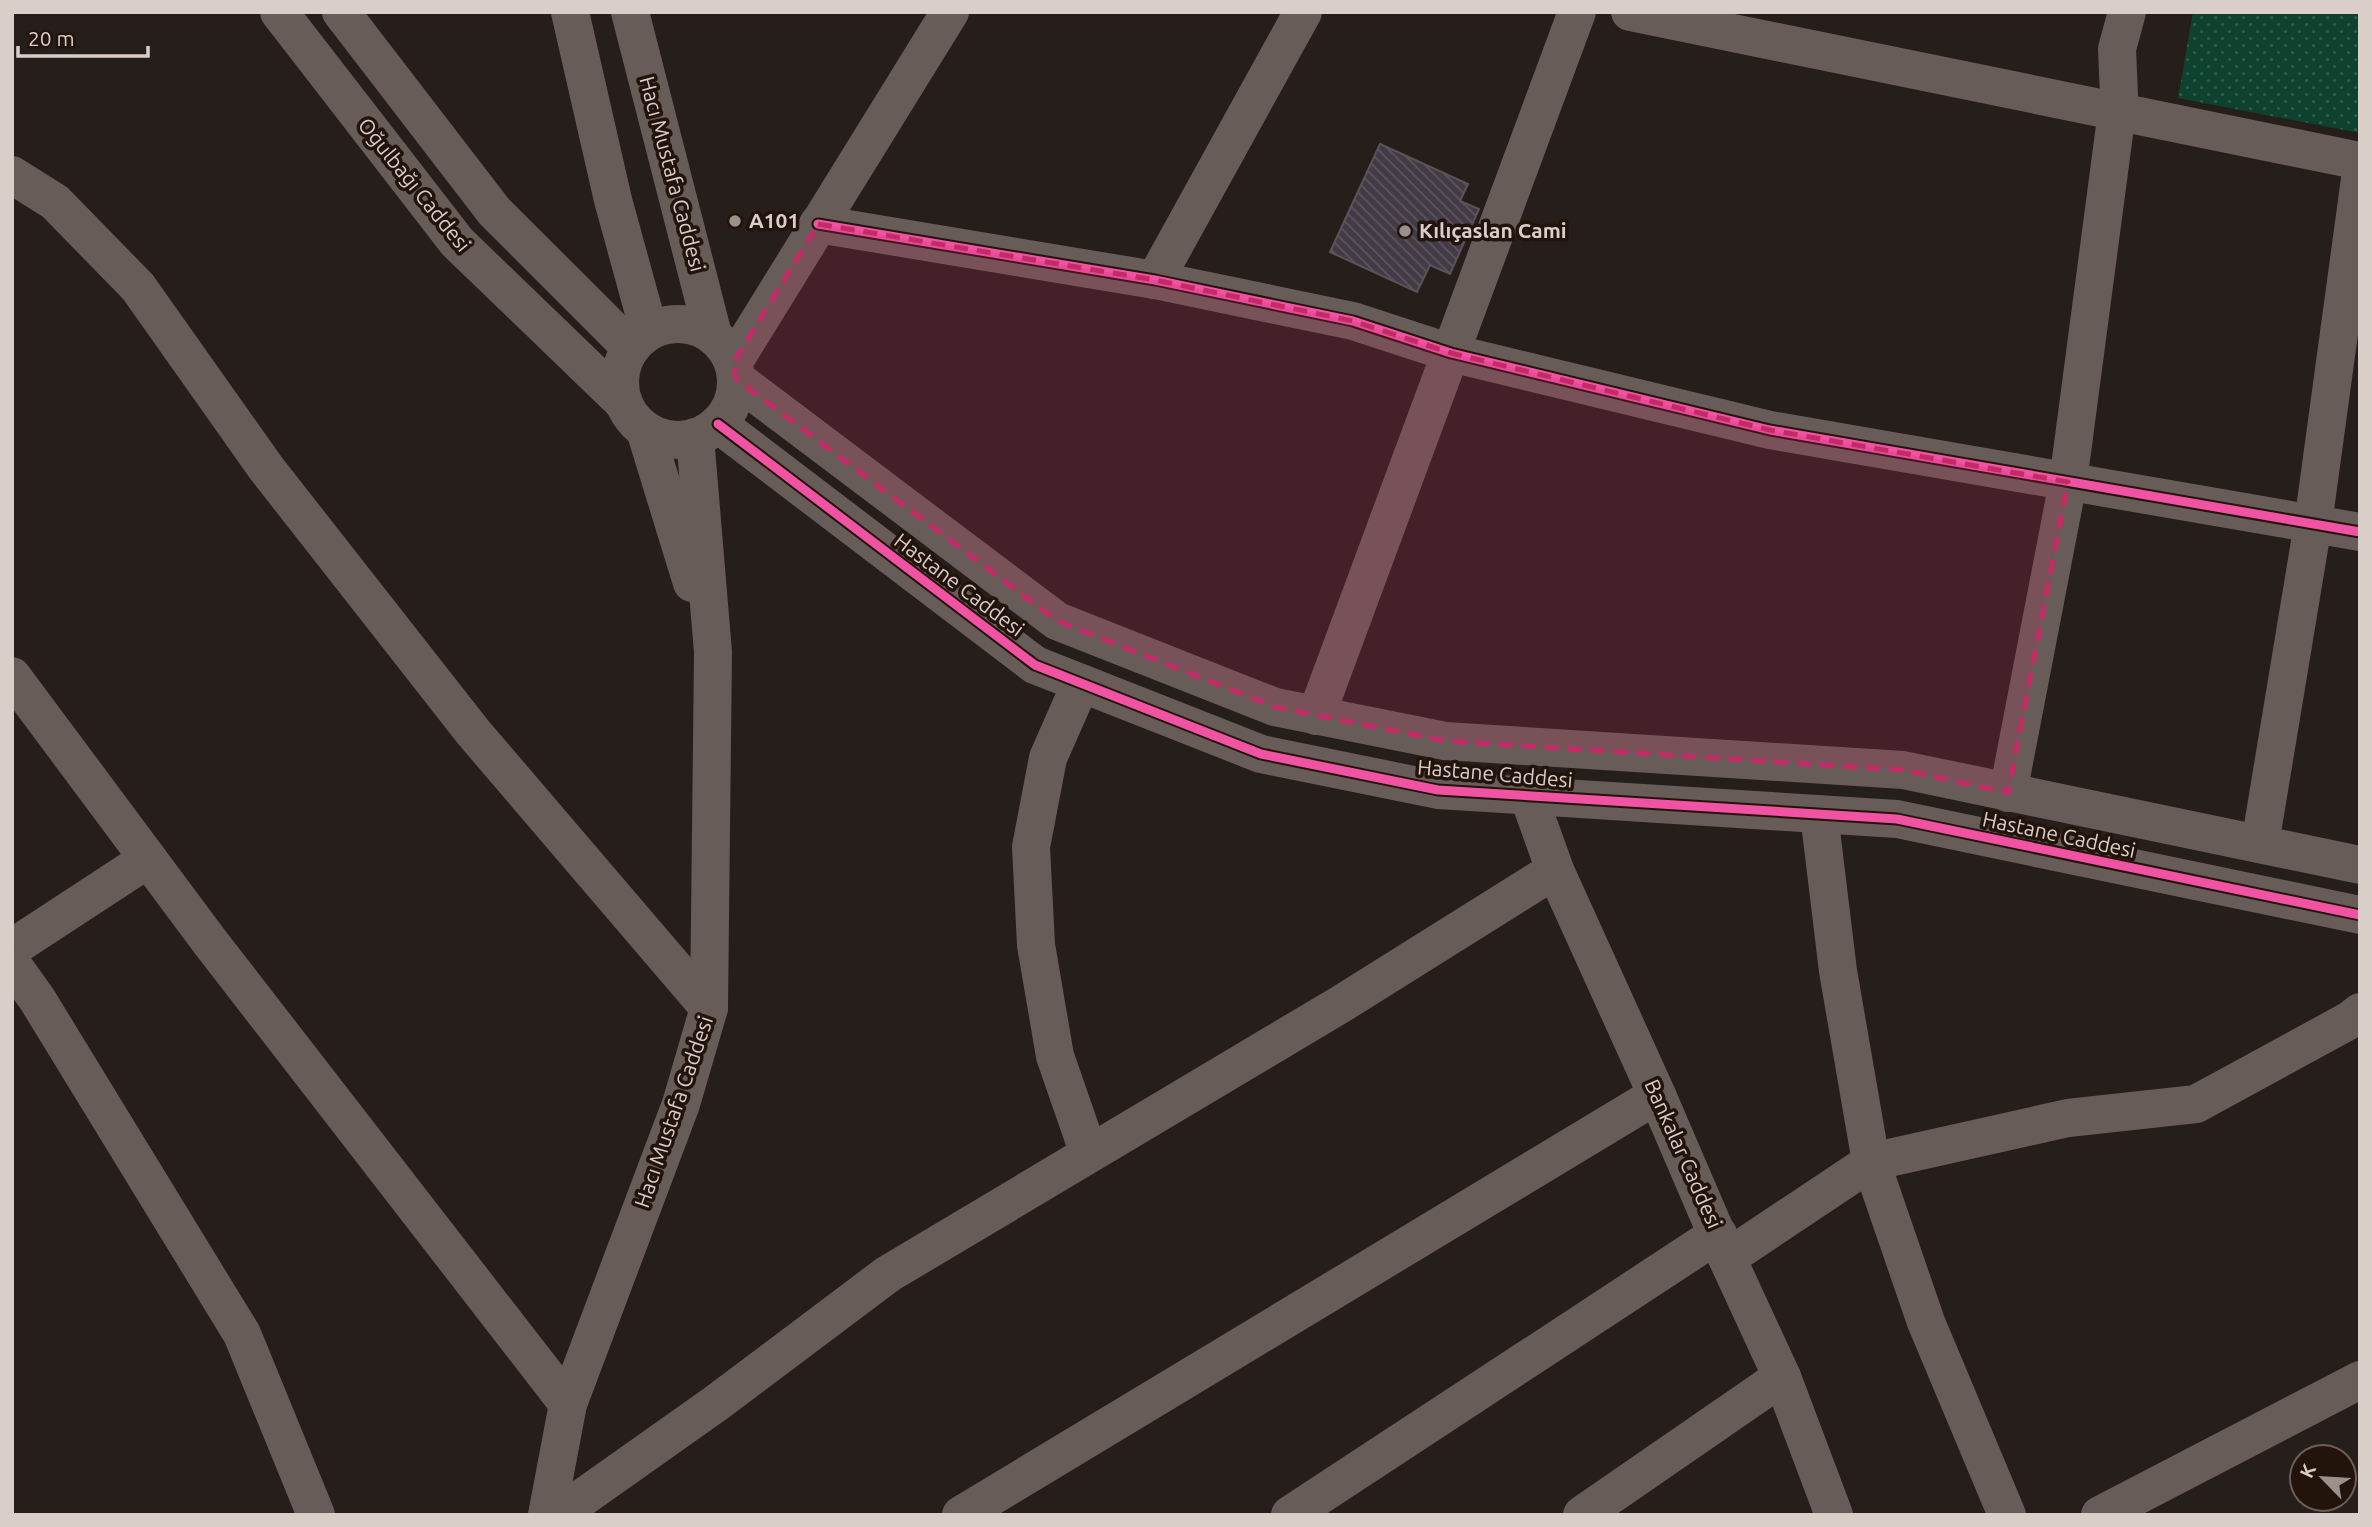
<svg xmlns="http://www.w3.org/2000/svg" width="2372" height="1527" font-family="Ubuntu,sans-serif">
	<style>
		.green { fill: url(#green-dots) }
		.building { fill: url(#building-back-hatch); stroke: #595557; stroke-width: 2 }
		.lines { fill: none; stroke-linecap: round; stroke-linejoin: round }
		.minor { stroke: #675c57; stroke-width: 38 }
		.cycleway-casing { stroke: #22130b; stroke-width: 13 }
		.cycleway { stroke: #f153a3; stroke-width: 9 }
		.marked { fill: #c42a66; fill-opacity: 0.2; stroke: #c42a66; stroke-width: 5; stroke-dasharray: 14 9; stroke-linejoin: round }
		.poi-dot { fill: #9b908c; stroke: #22130b; stroke-width: 2.5 }
		.labels { text-anchor: middle; stroke-width: 7; stroke-linejoin: round; paint-order: stroke }
		.street-label { font-size: 21px; fill: #dacec9; stroke: #22130b }
		.poi-label { font-size: 21px; font-weight: bold; fill: #dacec9; stroke: #22130b; text-anchor: start }
	</style>
	<defs>
		<pattern id="green-dots" width="8" height="8" patternUnits="userSpaceOnUse" patternTransform="scale(1.75)"><rect width="8" height="8" fill="#0f412f"/><path d="M2 2h.1M6 6h.1" fill="none" stroke="#315b4c" stroke-width="1.8" stroke-linecap="round"/></pattern>
		<pattern id="building-back-hatch" width="6" height="6" patternUnits="userSpaceOnUse" patternTransform="scale(1.75)"><rect width="6" height="6" fill="#423b45"/><path d="M-1 5l2 2M0 0l6 6M5-1l2 2" fill="none" stroke="#5d565e"/></pattern>
	</defs>
	<rect width="100%" height="100%" fill="#261e1a"/>
	<!-- green -->
	<path class="green" d="M2193,12H2360V133L2178,98Z"/>
	<!-- building -->
	<path class="building" d="M1380,144L1468,184L1460,201L1479,209L1450,274L1430,265L1417,292L1330,252Z"/>
	<g class="lines">
		<!-- minor -->
		<g class="minor">
			<path d="M279,12L457,242L624,403"/>
			<path d="M341,12L494,211L631,348"/>
			<path d="M570,12L613,200L649,331"/>
			<path d="M630,12L713,335"/>
			<path d="M1630,12L2360,161"/>
			<path d="M12,175L55,202L138,287L266,468L473,732L709,1008"/>
			<path d="M818,224L1155,280L1353,321L1451,353L1770,430L2360,532"/>
			<path d="M1155,280L1303,12"/>
			<circle cx="678" cy="382" r="58"/>
			<path d="M733,363L950,12"/>
			<path d="M736,379L1057,621L1275,707L1445,741L1903,770L2360,865"/>
			<path d="M718,424L1035,665L1261,754L1438,790L1897,819L2360,915"/>
			<path d="M645,430L692,583"/>
			<path d="M12,676L210,942L568,1404"/>
			<path d="M1081,683L1048,758L1031,847L1036,945L1055,1056L1089,1154"/>
			<path d="M1316,716L1577,12"/>
			<path d="M2008,793L2068,482L2119,96L2117,49L2127,12"/>
			<path d="M1528,795L1555,870L1657,1095L1727,1258L1782,1377L1834,1515"/>
			<path d="M1819,814L1838,971L1871,1162L1926,1322L2007,1515"/>
			<path d="M2260,844L2313,524L2360,179"/>
			<path d="M12,948L148,859"/>
			<path d="M12,964L37,999L242,1334L316,1515"/>
			<path d="M1727,1258L1871,1162L2068,1118L2196,1104L2350,1020L2360,1012"/>
			<path d="M547,1515L568,1404L681,1104L709,1008L713,652L695,437"/>
			<path d="M558,1515L715,1404L888,1274L1341,1004L1555,870"/>
			<path d="M961,1515L1657,1095"/>
			<path d="M1290,1515L1718,1234"/>
			<path d="M1582,1515L1782,1377"/>
			<path d="M2100,1515L2360,1380"/>
		</g>
		<!-- cycleway casing -->
		<g class="cycleway-casing">
			<g id="cycleway">
				<path d="M818,224L1155,280L1353,321L1451,353L1770,430L2360,532"/>
				<path d="M718,424L1035,665L1261,754L1438,790L1897,819L2360,915"/>
			</g>
		</g>
		<!-- cycleway -->
		<use href="#cycleway" class="cycleway"/>
	</g>
	<!-- marked area -->
	<path class="marked" d="M818,224L1155,280L1353,321L1451,353L1770,430L2068,482L2008,793L1903,770L1445,741L1275,707L1057,621L736,379L733,363Z"/>
	<!-- markers -->
	<g class="poi-dot">
		<circle cx="735" cy="221" r="7"/>
		<circle cx="1405" cy="231" r="7"/>
	</g>
	<g class="labels">
		<!-- street labels -->
		<g class="street-label">
			<text transform="translate(672 174) rotate(75)" y="7">Hacı Mustafa Caddesi</text>
			<text transform="translate(414 185) rotate(51)" y="7">Oğulbağı Caddesi</text>
			<text transform="translate(959 585) rotate(37)" y="7">Hastane Caddesi</text>
			<text transform="translate(1495 774) rotate(5)" y="7">Hastane Caddesi</text>
			<text transform="translate(2059 835) rotate(12)" y="7">Hastane Caddesi</text>
			<text transform="translate(674 1112) rotate(-71)" y="7">Hacı Mustafa Caddesi</text>
			<text transform="translate(1683 1154) rotate(66)" y="7">Bankalar Caddesi</text>
		</g>
		<!-- poi labels -->
		<g class="poi-label">
			<text x="749" y="228">A101</text>
			<text x="1419" y="238">Kılıçaslan Cami</text>
		</g>
	</g>
	<!-- border -->
	<rect width="2372" height="1527" fill="none" stroke="#dacec9" stroke-width="28"/>
	<!-- north arrow -->
	<g transform="translate(2323 1478) rotate(295)"><circle r="33" fill="#22130b" stroke="#6c5e57" stroke-width="2"/>
	<path d="M0-5L12 26L0 18L-12 26Z" fill="#9b908c"/>
	<text y="-10" font-size="19" font-weight="bold" text-anchor="middle" fill="#dacec9">K</text>
	</g>
	<!-- scale -->
	<path d="M18 46v10h130v-10" fill="none" stroke="#dacec9" stroke-width="3.5"/>
	<text x="28" y="46" font-size="21" fill="#dacec9" stroke="#22130b" stroke-width="5" paint-order="stroke">20 m</text>
</svg>
